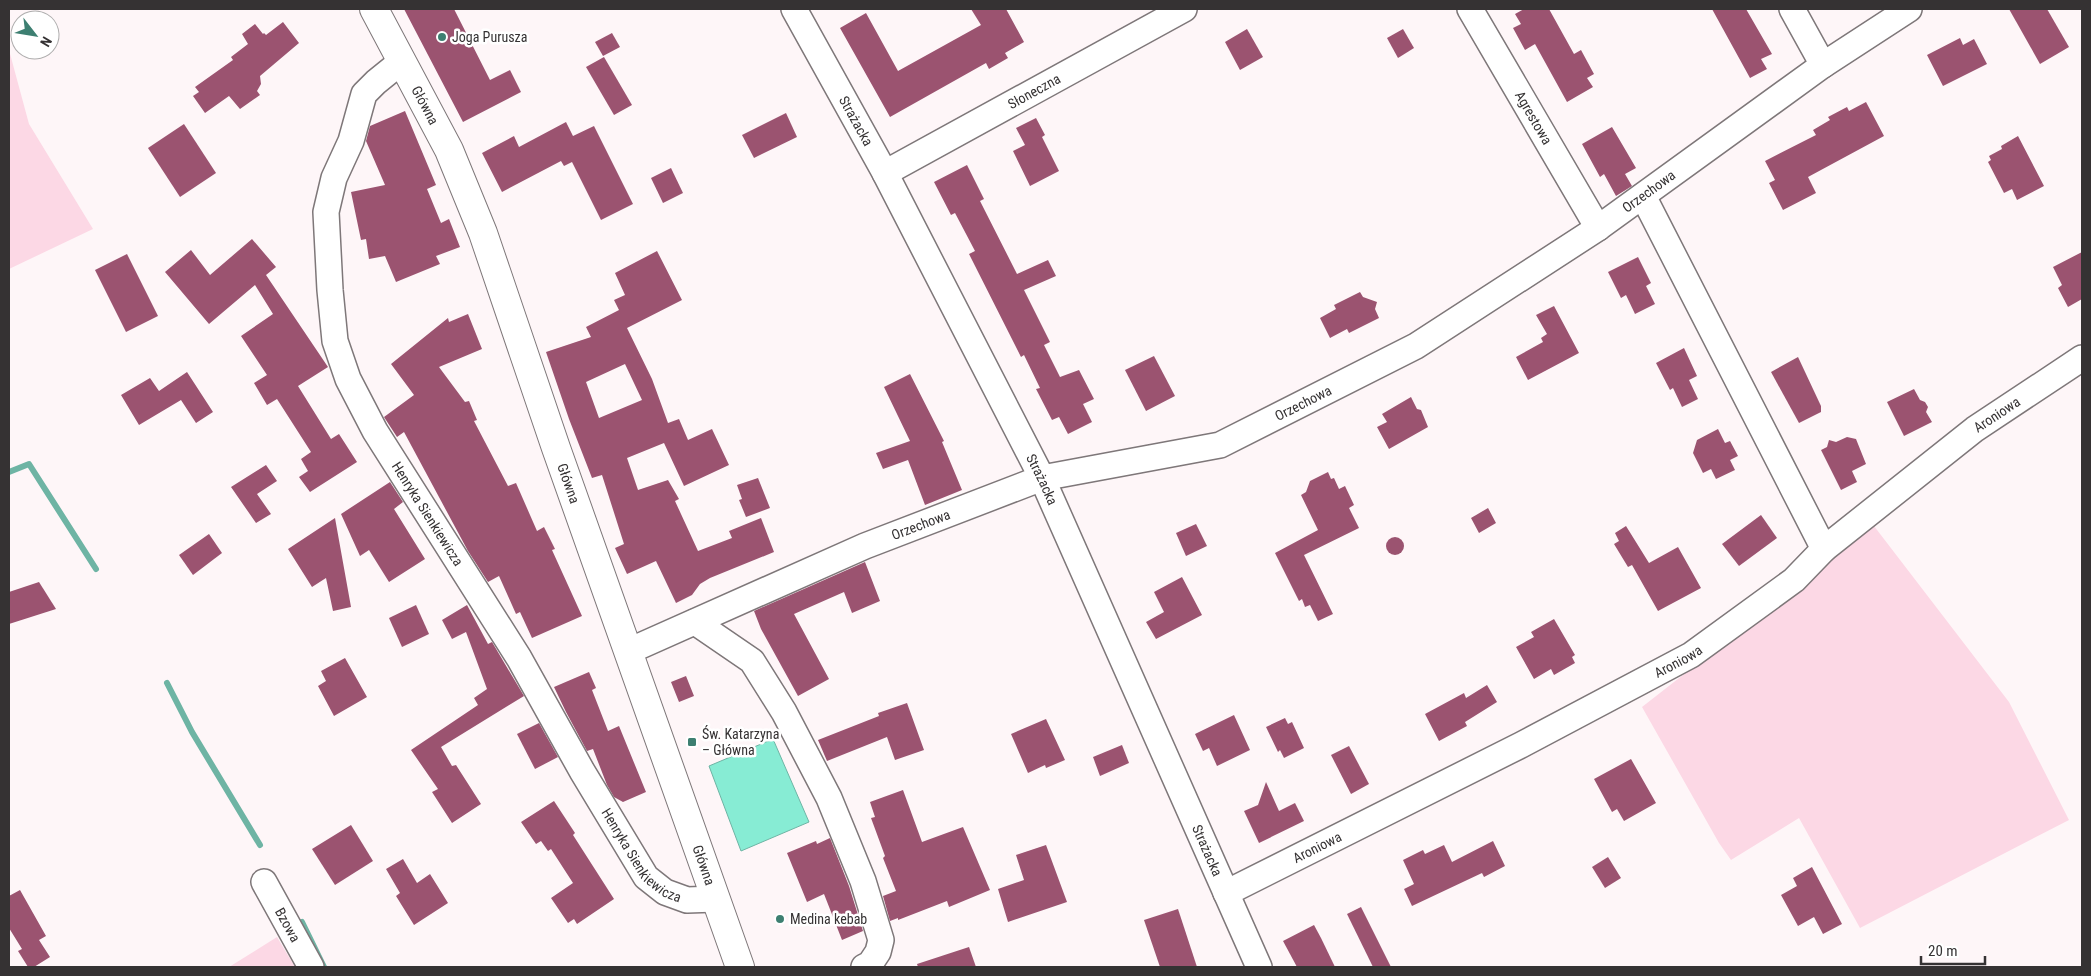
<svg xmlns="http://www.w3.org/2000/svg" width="2091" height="976" font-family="'Roboto Condensed',sans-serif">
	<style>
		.green { fill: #fcd8e5 }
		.water { fill: #87ecd4; stroke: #6eb4a4 }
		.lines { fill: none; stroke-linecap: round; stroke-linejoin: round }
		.stream { stroke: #6eb4a4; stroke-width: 6 }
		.building { fill: #9b5370; fill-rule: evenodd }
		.minor-casing { stroke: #7e7779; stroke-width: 28 }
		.tertiary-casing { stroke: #7e7779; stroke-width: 30 }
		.minor { stroke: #fff; stroke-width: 25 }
		.tertiary { stroke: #fff; stroke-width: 28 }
		.poi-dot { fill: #3d7f71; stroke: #fff; stroke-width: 2 }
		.labels { text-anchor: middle; stroke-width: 5; stroke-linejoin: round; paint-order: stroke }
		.poi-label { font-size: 14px; fill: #353233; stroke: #fff; text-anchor: start }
		.street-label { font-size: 14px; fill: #353233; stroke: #fff }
	</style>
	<rect width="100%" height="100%" fill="#fef6f8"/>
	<!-- green -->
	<g class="green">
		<path d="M9,50L29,124L93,229L9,269Z"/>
		<path d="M1874,526L2009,702L2069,820L1860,928L1799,818L1731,860L1719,843L1642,707Z"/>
		<path d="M277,937L295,967H229Z"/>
	</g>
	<!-- water -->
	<path class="water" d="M773,739L809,822L741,851L709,766Z"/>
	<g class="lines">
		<!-- stream -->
		<g class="stream">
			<path d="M9,472L29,464L96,569"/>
			<path d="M167,683L192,732L260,845"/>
			<path d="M302,922L324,967"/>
		</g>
	</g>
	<!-- building -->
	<g class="building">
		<path d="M404,9H454L490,80L510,70L521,92L463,122Z"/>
		<path d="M971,9H1006L1024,42L1005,53L1008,58L989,69L986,63L890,117L840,28L866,13L898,71L981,25Z"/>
		<path d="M1524,9H1549L1574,54L1581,50L1594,74L1587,78L1593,87L1567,102L1535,44L1525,50L1513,28L1521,24L1515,14Z"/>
		<path d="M1712,9H1746L1772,54L1761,59L1767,69L1750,78Z"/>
		<path d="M2009,9H2047L2069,47L2040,64Z"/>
		<path d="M283,22L299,43L260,76L261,84L257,91L260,95L240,109L229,96L205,113L193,96L199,92L195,87L233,60L231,57L248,44L242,34L255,24L263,34L264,33L266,35Z"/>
		<path d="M1247,29L1263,57L1240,70L1225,42Z"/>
		<path d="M1403,29L1414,48L1398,58L1387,38Z"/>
		<path d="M612,33L620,47L603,56L595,42Z"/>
		<path d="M1960,38L1963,45L1974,39L1987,64L1943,86L1927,55Z"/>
		<path d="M604,57L632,105L614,115L586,67Z"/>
		<path d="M1866,102L1884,136L1808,177L1816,193L1783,210L1769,183L1775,180L1765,161L1816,135L1813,130L1830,120L1828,117L1847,107L1849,111Z"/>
		<path d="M405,111L436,185L427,189L441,223L449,219L460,247L436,256L440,264L396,282L385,256L369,259L366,239L361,240L351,192L385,185L366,141L370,126Z"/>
		<path d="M786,113L797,137L754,158L742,135Z"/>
		<path d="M1036,118L1045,135L1042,137L1059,171L1030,186L1013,151L1025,145L1016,128Z"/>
		<path d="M566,122L573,136L594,126L633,204L601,220L572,162L564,166L561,161L502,192L482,153L514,136L519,147Z"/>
		<path d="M184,124L216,173L180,197L148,148Z"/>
		<path d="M1612,127L1636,168L1625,174L1632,186L1616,196L1604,174L1600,177L1582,144Z"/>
		<path d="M2018,136L2044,186L2017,200L2012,189L2004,193L1988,162L1991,160L1989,156L2002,149L2001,146Z"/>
		<path d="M967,165L984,199L980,201L1017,274L1048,260L1056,276L1024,290L1050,342L1044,345L1060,377L1079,370L1094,399L1083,404L1092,422L1068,434L1059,417L1052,420L1036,389L1040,388L1024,355L1021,357L969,254L975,251L955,213L951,215L934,182Z"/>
		<path d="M671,168L683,193L663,203L651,178Z"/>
		<path d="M252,239L276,267L266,275L328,367L298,386L331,439L339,434L357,462L310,492L299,477L308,471L301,459L311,452L277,399L267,405L254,383L267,375L241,336L273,314L255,285L209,324L165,272L191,250L210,275Z"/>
		<path d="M657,251L682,300L627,328L652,379L668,423L679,419L688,440L712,429L729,465L684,486L664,443L627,458L638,490L668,480L679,499L675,501L698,551L732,538L729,531L761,518L774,552L710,578L700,584L692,595L676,603L656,561L627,574L615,548L624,544L602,475L592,478L569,419L546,352L591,337L586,327L619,310L614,300L625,295L615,273ZM625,364L642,400L599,418L586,382Z"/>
		<path d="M2082,252V299L2068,307L2058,288L2062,285L2053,267Z"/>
		<path d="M127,254L158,316L126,332L95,270Z"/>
		<path d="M1638,257L1651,283L1646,286L1655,304L1635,314L1626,295L1621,298L1608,272Z"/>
		<path d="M1360,292L1363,297L1377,302L1375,309L1379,318L1349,333L1347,329L1330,338L1320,318L1336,309L1334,305Z"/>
		<path d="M1554,306L1579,353L1528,380L1516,357L1543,342L1541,338L1547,334L1536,315Z"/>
		<path d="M468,314L482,349L439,367L465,402L469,401L477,420L474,421L508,486L516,483L537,531L544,527L555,549L552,550L582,616L532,638L520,612L516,614L499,576L488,582L468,551L404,432L397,437L384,417L414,395L391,364L448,318L449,322Z"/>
		<path d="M1684,348L1697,376L1689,380L1698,399L1682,407L1673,388L1670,390L1656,363Z"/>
		<path d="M1154,356L1175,396L1146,411L1125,370Z"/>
		<path d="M1798,357L1821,406V412L1799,423L1771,372Z"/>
		<path d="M187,372L213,412L196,423L181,400L139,425L121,395L150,378L159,391Z"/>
		<path d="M910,374L944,441L942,442L962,490L925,505L908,460L883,469L876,453L910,441L884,387Z"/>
		<path d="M1914,389L1920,400L1925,402L1928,407L1926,412L1932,422L1904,436L1887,402Z"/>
		<path d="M1411,397L1417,409L1421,410L1428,427L1389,449L1377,427L1387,422L1382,414Z"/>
		<path d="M1718,429L1725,443L1730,441L1738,456L1730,460L1735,470L1716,479L1711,469L1703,473L1693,453L1697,440Z"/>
		<path d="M1847,437L1856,439L1866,464L1852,471L1857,482L1841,490L1821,450L1827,447L1829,440L1836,442Z"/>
		<path d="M266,465L277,481L257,494L271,514L256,523L231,487Z"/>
		<path d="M1328,472L1331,479L1334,478L1339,489L1345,486L1354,505L1349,508L1359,528L1304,555L1333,614L1318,621L1310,605L1305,607L1302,599L1299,601L1275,553L1318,530L1301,495L1306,492L1310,481Z"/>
		<path d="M758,478L770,508L746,517L739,500L742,499L737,485Z"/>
		<path d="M390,482L403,502L394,509L425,559L389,582L369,550L360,556L341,514Z"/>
		<path d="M1488,508L1496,523L1479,533L1471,518Z"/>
		<path d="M1761,515L1777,538L1739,566L1722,544Z"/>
		<path d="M335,518L351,607L333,611L326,578L312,587L288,549Z"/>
		<path d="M1196,524L1207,546L1186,556L1176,533Z"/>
		<path d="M1626,526L1649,563L1678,547L1701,588L1658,611L1632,565L1628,567L1614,544L1619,541L1615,533Z"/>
		<path d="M209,534L222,553L193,575L179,555Z"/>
		<circle cx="1395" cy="546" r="9"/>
		<path d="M865,562L880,601L852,613L844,592L794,614L829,679L798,696L761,629L754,611Z"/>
		<path d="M1182,577L1202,615L1156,639L1146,622L1164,612L1154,592Z"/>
		<path d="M39,582L56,609L9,624V592Z"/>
		<path d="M416,605L429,634L402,647L389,618Z"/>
		<path d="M467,605L488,644L492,642L524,696L441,747L452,766L456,765L481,804L452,823L432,792L438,789L411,750L478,705L474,698L487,689L466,632L452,639L442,620Z"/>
		<path d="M1554,619L1575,655L1572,657L1575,663L1554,675L1551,669L1534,679L1516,647L1534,637L1531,632Z"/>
		<path d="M345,658L367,697L334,716L318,686L326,681L321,671Z"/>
		<path d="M589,672L596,688L592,690L608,731L619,726L646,792L623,802L614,797L607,785L593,749L587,751L566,712L554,687Z"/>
		<path d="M686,676L694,696L679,702L671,682Z"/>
		<path d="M1487,685L1497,702L1465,722L1467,726L1439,741L1425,714L1464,693L1466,698Z"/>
		<path d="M907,703L924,750L895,760L887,737L827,761L818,740L879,716L878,713Z"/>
		<path d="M1234,715L1250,750L1217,766L1209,748L1203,751L1195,734Z"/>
		<path d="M1285,718L1288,724L1292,722L1304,748L1284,758L1280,750L1278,752L1266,727Z"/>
		<path d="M1046,719L1065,760L1046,768L1045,765L1028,773L1011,734Z"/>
		<path d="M539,723L558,757L535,769L517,734Z"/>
		<path d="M1122,745L1129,763L1100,776L1093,757Z"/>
		<path d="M1349,746L1369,784L1351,794L1331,755Z"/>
		<path d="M1631,759L1656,803L1624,821L1617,809L1612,812L1594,779Z"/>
		<path d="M1266,782L1279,811L1295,803L1304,821L1259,843L1244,811L1258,805Z"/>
		<path d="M903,790L922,842L963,827L990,890L949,907L947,901L898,920V918L890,921L883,896L896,891L883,858L885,856L871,818L875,817L870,802Z"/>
		<path d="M554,801L575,833L573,835L614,899L577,924L574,919L568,923L551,898L573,883L551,849L548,851L541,841L536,844L521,822Z"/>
		<path d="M351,825L373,861L335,885L312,849Z"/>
		<path d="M830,838L849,886L863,931L842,940L824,894L807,902L787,853L816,841L817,844Z"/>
		<path d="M1493,841L1505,866L1484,877L1482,873L1412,906L1404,889L1414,884L1403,860L1423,850L1425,854L1444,845L1452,862Z"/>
		<path d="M1046,845L1067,902L1008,922L998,889L1024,880L1016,855Z"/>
		<path d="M1608,857L1621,878L1605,888L1592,867Z"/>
		<path d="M403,859L417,883L430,874L448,903L414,925L396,896L400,893L386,869Z"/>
		<path d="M1812,867L1842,924L1823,934L1814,917L1798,926L1781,895L1797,886L1793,878Z"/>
		<path d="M20,890L46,936L39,940L50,957L34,967H28L18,951L22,949L9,928V896Z"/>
		<path d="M1361,907L1391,967H1373L1347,914Z"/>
		<path d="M1178,909L1197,967H1160L1144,920Z"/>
		<path d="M1314,925L1321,938L1335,967H1297L1283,941Z"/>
		<path d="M969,947L976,967H918L917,964Z"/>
	</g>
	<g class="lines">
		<!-- minor casing -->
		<g class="minor-casing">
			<g id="minor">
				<path id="s1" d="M794,9L885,173L1042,478L1259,967"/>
				<path id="s2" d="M1470,9L1598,228"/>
				<path d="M1792,9L1823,65"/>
				<path id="s3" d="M402,61L376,82L364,94L351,141L334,178L326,212L330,290L335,341L348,379L375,431L519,658L582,771L646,877L665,892L687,900L716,899"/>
				<path id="s4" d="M885,173L1184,9"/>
				<path d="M1643,196L1824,549"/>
				<path d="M695,622L752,661L784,712L829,798L863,881L881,940L878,952L870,964L864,967"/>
				<path id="s5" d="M629,651L865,546L1042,478L1220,445L1416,346L1598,228L1823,65L1909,9"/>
				<path id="s6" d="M264,882L311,967"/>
				<path id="s7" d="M1226,893L1521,745L1691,655L1794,580L1824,549L1975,429L2082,358"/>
			</g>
		</g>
		<!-- tertiary casing -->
		<g class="tertiary-casing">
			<g id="tertiary">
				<path id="s8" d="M374,9L449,150L483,233L556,448L740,967"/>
			</g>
		</g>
		<!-- minor -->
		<use href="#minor" class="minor"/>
		<!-- tertiary -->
		<use href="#tertiary" class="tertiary"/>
	</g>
	<!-- markers -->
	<g class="poi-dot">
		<circle cx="442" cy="37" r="5"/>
		<rect x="687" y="737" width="10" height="10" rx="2.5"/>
		<circle cx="780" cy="919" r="5"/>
	</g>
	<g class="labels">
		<!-- poi labels -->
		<g class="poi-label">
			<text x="452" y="42">Joga Purusza</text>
			<text x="702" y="739">Św. Katarzyna<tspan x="702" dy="16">– Główna</tspan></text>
			<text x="790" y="924">Medina kebab</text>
		</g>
		<!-- street labels -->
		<g class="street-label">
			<text dy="5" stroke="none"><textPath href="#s4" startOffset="170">Słoneczna</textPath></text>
			<text dy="5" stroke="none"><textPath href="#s8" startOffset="109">Główna</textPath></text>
			<text dy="5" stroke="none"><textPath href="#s2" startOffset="126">Agrestowa</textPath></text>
			<text dy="5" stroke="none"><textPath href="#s1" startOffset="128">Strażacka</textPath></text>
			<text dy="5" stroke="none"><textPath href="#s5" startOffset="1128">Orzechowa</textPath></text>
			<text dy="5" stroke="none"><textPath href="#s5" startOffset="722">Orzechowa</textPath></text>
			<text dy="5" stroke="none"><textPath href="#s7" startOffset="912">Aroniowa</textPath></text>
			<text dy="5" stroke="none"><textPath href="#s1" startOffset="532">Strażacka</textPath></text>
			<text dy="5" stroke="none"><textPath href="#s8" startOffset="514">Główna</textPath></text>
			<text dy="5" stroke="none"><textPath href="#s3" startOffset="501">Henryka Sienkiewicza</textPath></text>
			<text dy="5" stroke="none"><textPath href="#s5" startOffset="318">Orzechowa</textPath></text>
			<text dy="5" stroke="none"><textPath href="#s7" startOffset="508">Aroniowa</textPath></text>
			<text dy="5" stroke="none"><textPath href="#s7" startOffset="102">Aroniowa</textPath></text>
			<text dy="5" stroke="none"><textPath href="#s1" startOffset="938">Strażacka</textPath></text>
			<text dy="5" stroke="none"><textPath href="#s3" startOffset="906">Henryka Sienkiewicza</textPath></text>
			<text dy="5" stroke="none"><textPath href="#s8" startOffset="919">Główna</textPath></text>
			<text dy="5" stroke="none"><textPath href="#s6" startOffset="49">Bzowa</textPath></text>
		</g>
	</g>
	<!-- border -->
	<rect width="2091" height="976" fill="none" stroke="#353233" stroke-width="20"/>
	<!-- north arrow -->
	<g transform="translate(35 35) rotate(121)"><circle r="24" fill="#ffffff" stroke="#aeadad"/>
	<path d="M0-4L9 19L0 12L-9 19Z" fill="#3d7f71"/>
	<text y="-8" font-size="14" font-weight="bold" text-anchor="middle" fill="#353233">N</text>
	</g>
	<!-- scale -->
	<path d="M1921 956v8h64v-8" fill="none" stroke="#353233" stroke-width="2.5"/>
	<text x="1928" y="956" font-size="15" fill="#353233" stroke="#ffffff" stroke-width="4" paint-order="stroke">20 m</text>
</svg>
